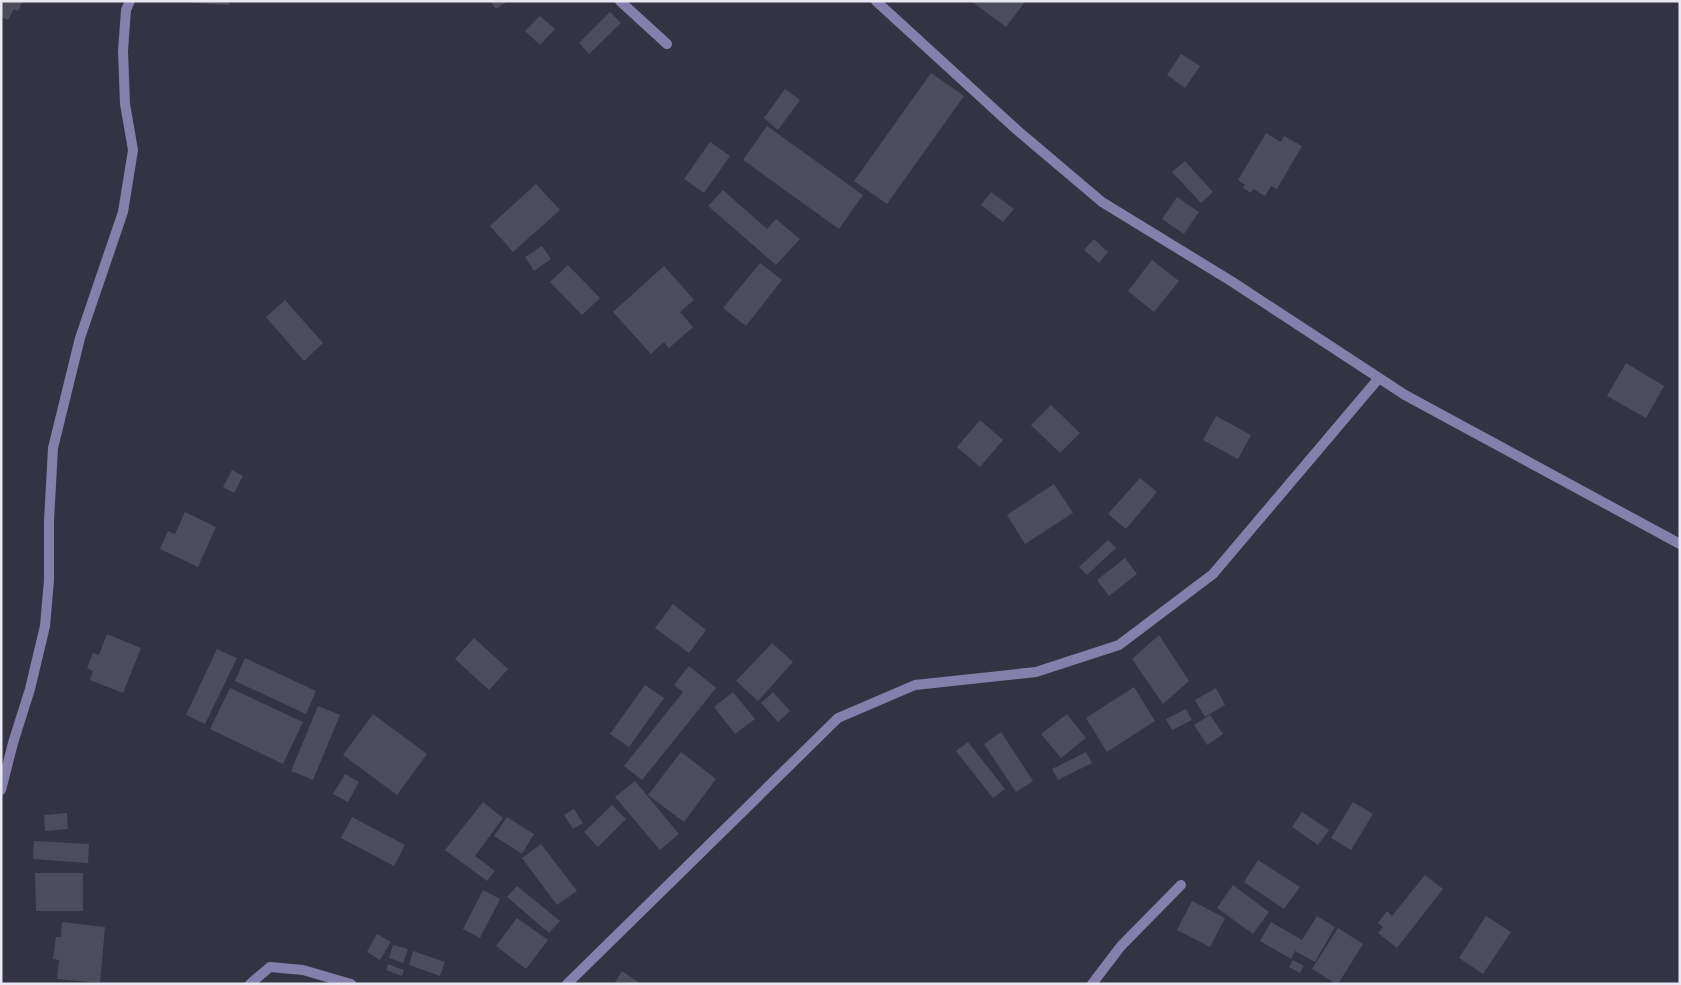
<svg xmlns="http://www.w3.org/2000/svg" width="1681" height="985" font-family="'Archivo Narrow',sans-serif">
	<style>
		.building { fill: #4d4c5d }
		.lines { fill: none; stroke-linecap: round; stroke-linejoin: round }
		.minor { stroke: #857fac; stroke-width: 10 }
	</style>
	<rect width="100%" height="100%" fill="#343343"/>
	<!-- building -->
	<g class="building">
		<path d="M1,1H23L18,11L14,9L8,20L1,17Z"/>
		<path d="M192,1H229V5L192,3Z"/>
		<path d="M490,1H508L496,9Z"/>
		<path d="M971,1H1023L1025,2L1006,27Z"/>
		<path d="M610,12L621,23L589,54L579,43Z"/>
		<path d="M540,16L555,29L540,45L525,31Z"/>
		<path d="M1181,54L1200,66L1185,88L1167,75Z"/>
		<path d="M931,73L964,96L887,204L854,181Z"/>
		<path d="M785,89L800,100L778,130L764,118Z"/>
		<path d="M767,126L863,195L839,229L743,160Z"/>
		<path d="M1266,133L1281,142L1284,136L1302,146L1277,189L1271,186L1265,196L1253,189L1251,193L1243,188L1245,185L1238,180Z"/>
		<path d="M710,142L730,156L704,193L684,179Z"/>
		<path d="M1185,161L1213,192L1201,203L1172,172Z"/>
		<path d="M536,184L560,210L513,252L490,226Z"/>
		<path d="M723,190L767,229L776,219L800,239L776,265L708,206Z"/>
		<path d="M991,192L1014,209L1003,222L981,205Z"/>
		<path d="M1177,197L1199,212L1184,234L1162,219Z"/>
		<path d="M1094,239L1108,252L1099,263L1084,250Z"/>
		<path d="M542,246L551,259L534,271L525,257Z"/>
		<path d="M1152,260L1179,281L1154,312L1128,291Z"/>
		<path d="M760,263L782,280L746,326L723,308Z"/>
		<path d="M568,265L600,298L582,315L550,282Z"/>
		<path d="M664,266L694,300L680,312L693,327L669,348L664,342L651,354L613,312Z"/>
		<path d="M285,300L323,343L304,361L266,317Z"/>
		<path d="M1626,363L1664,386L1646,418L1607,396Z"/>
		<path d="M1051,405L1080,433L1060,453L1031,425Z"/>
		<path d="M1216,416L1251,435L1238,459L1203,440Z"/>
		<path d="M980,420L1003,440L980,467L957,447Z"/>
		<path d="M232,470L243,476L234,493L223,487Z"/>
		<path d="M1140,478L1157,492L1126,529L1108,514Z"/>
		<path d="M1054,484L1073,513L1025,544L1007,515Z"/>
		<path d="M185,512L216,527L198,567L160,549L168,531L175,534Z"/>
		<path d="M1108,540L1116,548L1087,575L1079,567Z"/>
		<path d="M1125,558L1137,574L1109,596L1097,580Z"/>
		<path d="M673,604L706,630L689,653L655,628Z"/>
		<path d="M107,634L141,648L123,693L90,680L93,671L87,668L93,653L99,655Z"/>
		<path d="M1159,635L1189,681L1163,704L1132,659Z"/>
		<path d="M474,638L508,669L489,690L455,659Z"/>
		<path d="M772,643L793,662L758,701L736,681Z"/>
		<path d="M217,649L237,658L205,724L186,715Z"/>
		<path d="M245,658L316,691L306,714L235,681Z"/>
		<path d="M689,666L716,688L642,780L624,766L683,692L674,685Z"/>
		<path d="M645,685L664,698L629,747L610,734Z"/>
		<path d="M1134,687L1155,721L1107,752L1086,718Z"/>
		<path d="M230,688L303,722L283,764L210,729Z"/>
		<path d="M1216,688L1225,705L1205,717L1195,700Z"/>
		<path d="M733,692L755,719L735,734L714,707Z"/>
		<path d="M773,692L790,711L778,722L761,703Z"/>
		<path d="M318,706L340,715L313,780L291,771Z"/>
		<path d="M1186,709L1192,720L1172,730L1166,719Z"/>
		<path d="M373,714L427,754L397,795L343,755Z"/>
		<path d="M1067,714L1086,738L1061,758L1041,734Z"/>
		<path d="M1210,715L1223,734L1207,745L1194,725Z"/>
		<path d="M1001,732L1033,781L1016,792L984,744Z"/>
		<path d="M968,742L1005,789L993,798L956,751Z"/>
		<path d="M681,752L716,779L684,822L648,795Z"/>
		<path d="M1086,752L1092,763L1058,780L1052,769Z"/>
		<path d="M345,774L359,782L348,802L333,794Z"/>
		<path d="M635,781L679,834L660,850L615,797Z"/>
		<path d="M483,802L503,818L475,856L495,871L487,881L445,850Z"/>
		<path d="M1353,802L1373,814L1351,850L1331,838Z"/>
		<path d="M612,805L626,819L598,847L584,832Z"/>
		<path d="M574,809L583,823L573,829L564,815Z"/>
		<path d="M1302,812L1329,830L1318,845L1292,827Z"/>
		<path d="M67,813L68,829L45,831L44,815Z"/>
		<path d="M352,817L405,845L394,866L341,838Z"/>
		<path d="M507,817L534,834L522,854L494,836Z"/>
		<path d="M34,841L89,844L88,863L33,859Z"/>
		<path d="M541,844L577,891L557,905L522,858Z"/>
		<path d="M1258,860L1300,887L1284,909L1244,882Z"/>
		<path d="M35,873H83V911H36Z"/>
		<path d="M1425,875L1443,889L1397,948L1378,933L1383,927L1378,923L1387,911L1392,916Z"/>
		<path d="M1233,885L1269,912L1253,934L1217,908Z"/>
		<path d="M517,886L560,921L549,933L507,897Z"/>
		<path d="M483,890L500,899L480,938L463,929Z"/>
		<path d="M1192,901L1225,918L1210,947L1177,930Z"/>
		<path d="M1317,916L1335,927L1315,962L1295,951L1291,959L1260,941L1271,922L1302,940Z"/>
		<path d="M1486,916L1511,932L1483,974L1459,958Z"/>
		<path d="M517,918L548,940L526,969L496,946Z"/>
		<path d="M62,922L105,927L100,983L57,979L59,960L53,959L56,937H61Z"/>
		<path d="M1338,928L1363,944L1338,984H1336L1312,969Z"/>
		<path d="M377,934L391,942L380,960L367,952Z"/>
		<path d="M393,945L408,949L403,963L389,958Z"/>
		<path d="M413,951L445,962L440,976L409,965Z"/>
		<path d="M1293,960L1304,966L1300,973L1289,967Z"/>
		<path d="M388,964L404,970L402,976L386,970Z"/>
		<path d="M622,971L641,984H614Z"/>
	</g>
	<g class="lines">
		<!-- minor -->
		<g class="minor">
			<path d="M620,1L667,44"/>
			<path d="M876,1L1017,130L1102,202L1231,281L1405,395L1680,544"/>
			<path d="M1,790L13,743L30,689L45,626L49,580V521L53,448L80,338L123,212L133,150L125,104L123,51L126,10L130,1"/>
			<path d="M250,984L270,967L303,970L351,984"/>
			<path d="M567,984L838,718L915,685L1036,672L1119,645L1213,574L1379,378"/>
			<path d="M1092,984L1121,946L1181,885"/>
		</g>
	</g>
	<!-- border -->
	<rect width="1681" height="985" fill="none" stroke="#e9e8f2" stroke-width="5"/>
</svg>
